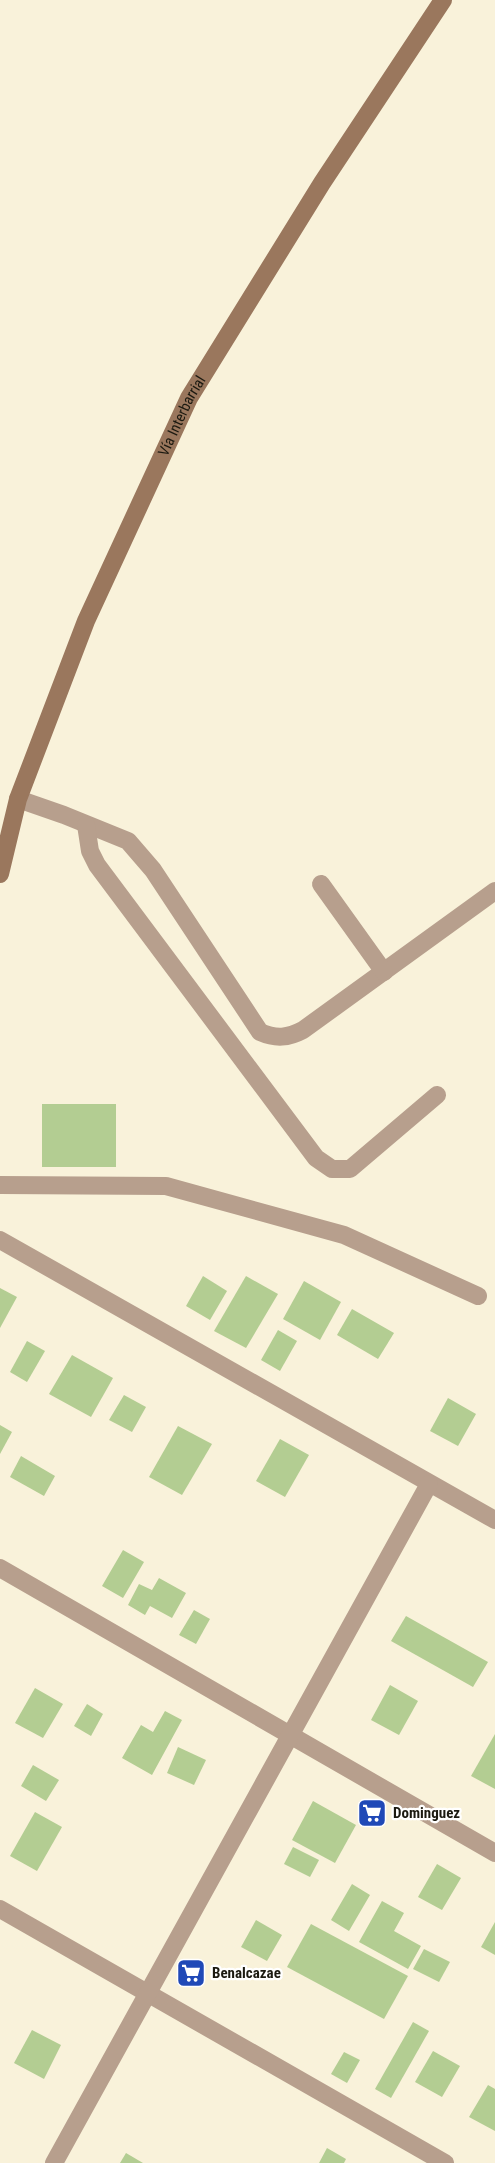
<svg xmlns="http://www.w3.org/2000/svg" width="495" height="2163" font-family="'Roboto Condensed',sans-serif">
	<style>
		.building { fill: #b3cd92 }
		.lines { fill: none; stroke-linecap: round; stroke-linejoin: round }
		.street { stroke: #b79f8d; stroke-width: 18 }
		.secondary { stroke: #9a775d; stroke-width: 18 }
		.labels { text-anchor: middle; stroke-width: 4.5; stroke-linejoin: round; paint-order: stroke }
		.street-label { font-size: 15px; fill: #1b1910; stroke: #fff }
		.poi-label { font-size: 15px; font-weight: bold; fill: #1b1910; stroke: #fff; text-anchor: start }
	</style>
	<rect width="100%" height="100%" fill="#f9f2da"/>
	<!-- building -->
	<g class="building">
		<rect x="42" y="1104" width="74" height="63"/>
		<path d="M203,1276L227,1291L210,1320L186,1306Z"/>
		<path d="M246,1276L278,1294L246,1348L214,1331Z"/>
		<path d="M304,1281L341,1302L320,1340L283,1319Z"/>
		<path d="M0,1288L17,1297L0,1328Z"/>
		<path d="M352,1309L394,1333L378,1359L337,1335Z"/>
		<path d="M278,1330L297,1341L280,1371L261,1360Z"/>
		<path d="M27,1341L45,1351L27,1382L10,1372Z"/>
		<path d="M72,1355L113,1378L91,1417L49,1394Z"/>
		<path d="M124,1395L146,1407L132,1432L109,1420Z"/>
		<path d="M448,1398L476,1414L458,1446L430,1431Z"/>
		<path d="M0,1425L12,1432L0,1454Z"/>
		<path d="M178,1426L212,1444L182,1495L149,1477Z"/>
		<path d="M280,1439L309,1455L285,1497L256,1481Z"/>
		<path d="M21,1456L55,1476L44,1496L10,1477Z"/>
		<path d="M123,1550L144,1562L123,1598L102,1586Z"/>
		<path d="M159,1578L186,1593L172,1618L150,1606L145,1615L128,1605L139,1584L152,1590Z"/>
		<path d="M194,1610L210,1619L196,1644L179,1635Z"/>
		<path d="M406,1616L488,1662L473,1687L391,1641Z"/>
		<path d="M390,1685L418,1701L399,1735L371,1720Z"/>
		<path d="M35,1688L63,1704L43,1738L15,1723Z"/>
		<path d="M87,1704L103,1714L91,1736L74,1726Z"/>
		<path d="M165,1711L182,1720L152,1775L122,1758L141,1725L153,1732Z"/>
		<path d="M495,1734V1789L471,1776Z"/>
		<path d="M178,1747L206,1760L194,1785L167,1773Z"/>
		<path d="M33,1765L59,1780L46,1801L21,1786Z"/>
		<path d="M313,1801L356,1825L335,1863L292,1840Z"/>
		<path d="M35,1812L62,1827L37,1871L10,1856Z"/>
		<path d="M293,1847L319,1860L310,1877L284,1864Z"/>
		<path d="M437,1864L461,1878L442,1910L418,1897Z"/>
		<path d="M352,1884L370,1895L349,1931L331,1920Z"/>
		<path d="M382,1901L404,1913L394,1931L421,1946L408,1969L359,1942Z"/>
		<path d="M256,1920L282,1935L267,1961L241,1947Z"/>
		<path d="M495,1922V1955L481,1947Z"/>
		<path d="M311,1924L408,1976L384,2019L287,1967Z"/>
		<path d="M424,1949L450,1962L439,1982L413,1969Z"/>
		<path d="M413,2022L429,2031L391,2098L375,2089Z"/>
		<path d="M32,2030L61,2045L44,2079L14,2063Z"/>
		<path d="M433,2051L460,2066L442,2097L415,2082Z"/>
		<path d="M344,2052L360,2060L347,2083L331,2074Z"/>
		<path d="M488,2085L495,2089V2131L469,2117Z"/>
		<path d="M327,2148L346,2159L344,2163H319Z"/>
		<path d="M126,2153L143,2163H120Z"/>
	</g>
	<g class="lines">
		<!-- street -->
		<g class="street">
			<path d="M18,799L64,815L128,841L153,870L260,1032C276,1039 288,1038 303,1030L495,891"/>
			<path d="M86,825L90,851L97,865L316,1158L332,1169H350L437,1095"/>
			<path d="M321,884L384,972"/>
			<path d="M0,1185L166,1186L344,1235L478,1296"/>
			<path d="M0,1240L495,1520"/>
			<path d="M0,1568L495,1853"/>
			<path d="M0,1909L445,2163"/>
			<path d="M54,2163L429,1484"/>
		</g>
		<!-- secondary -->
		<path class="secondary" id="s1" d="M0,874L18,799L86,621L189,398L322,183L443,0"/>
	</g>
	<!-- icons -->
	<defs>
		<g id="supermarket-square" transform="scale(1.5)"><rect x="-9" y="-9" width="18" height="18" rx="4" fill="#2049b7" stroke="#fff"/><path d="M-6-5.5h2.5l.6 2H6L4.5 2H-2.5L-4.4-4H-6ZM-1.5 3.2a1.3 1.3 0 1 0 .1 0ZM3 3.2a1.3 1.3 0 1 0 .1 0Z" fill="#fff"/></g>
	</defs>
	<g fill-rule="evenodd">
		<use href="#supermarket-square" x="372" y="1813"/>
		<use href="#supermarket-square" x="191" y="1973"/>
	</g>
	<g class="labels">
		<!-- street labels -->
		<g class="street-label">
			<text dy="5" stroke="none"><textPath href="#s1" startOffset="494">Vía Interbarrial</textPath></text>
		</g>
		<!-- poi labels -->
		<g class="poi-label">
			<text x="393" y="1818">Dominguez</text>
			<text x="212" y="1978">Benalcazae</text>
		</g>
	</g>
</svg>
